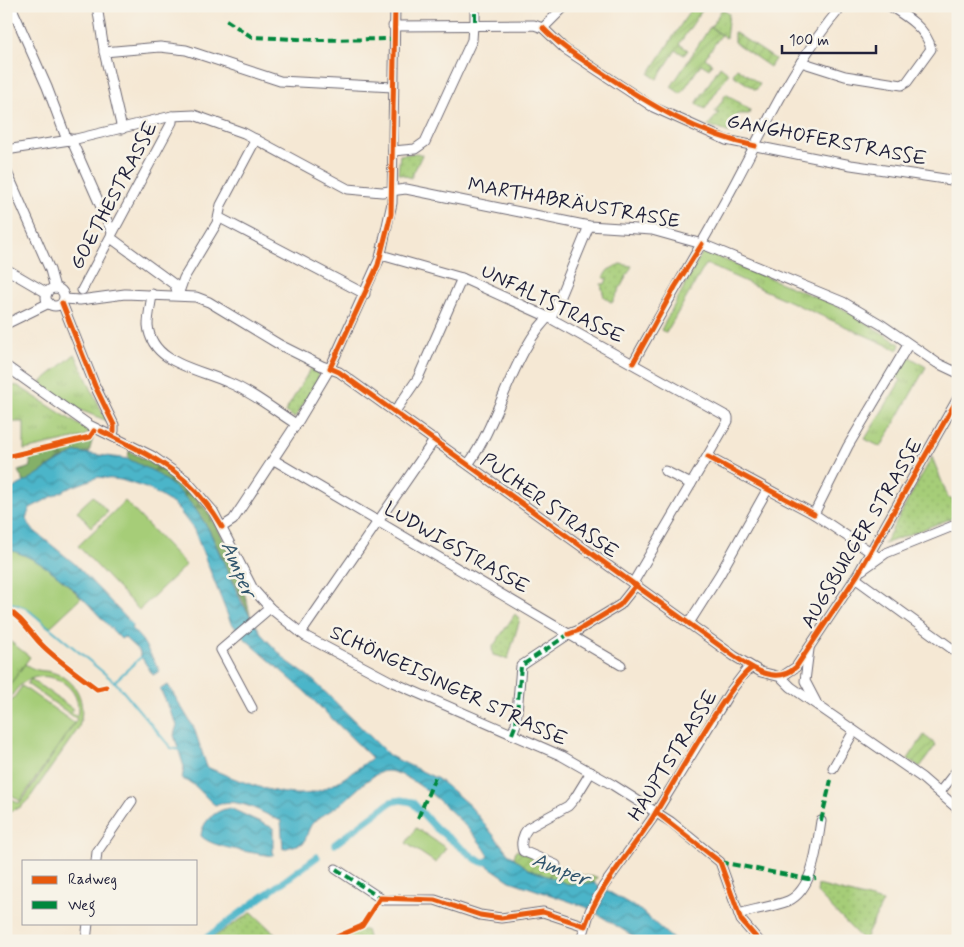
<svg xmlns="http://www.w3.org/2000/svg" width="964" height="947" font-family="Mynerve,sans-serif">
	<style>
		.grass { fill: url(#grass-tufts); stroke: #64785a }
		.forest { fill: url(#forest-firs); stroke: #536952 }
		.park { fill: url(#park-dots); stroke: #64785a }
		.garden { fill: url(#garden-furrows); stroke: #64785a }
		.pitch { fill: #a6cd78; stroke: #64785a }
		.water { fill: url(#water-waves); stroke: #376c82 }
		.lines { fill: none; stroke-linecap: round; stroke-linejoin: round }
		.stream { stroke: #4cb5c9; stroke-width: 2 }
		.canal { stroke: #4cb5c9; stroke-width: 7 }
		.minor-casing { stroke: #6c6771; stroke-width: 11 }
		.minor { stroke: #fff; stroke-width: 9 }
		.quiet { stroke: #00873e; stroke-width: 4; stroke-dasharray: 8 4; stroke-linecap: butt }
		.cycleway-casing { stroke: #f7f3e8; stroke-width: 8 }
		.cycleway { stroke: #e8590c; stroke-width: 5 }
		.labels { text-anchor: middle; stroke-width: 5; stroke-linejoin: round; paint-order: stroke }
		.street-label { font-size: 20px; fill: #22223b; stroke: #f7f3e8 }
		.water-label { font-size: 21px; font-style: italic; fill: #31556d; stroke: #f7f3e8 }
	</style>
	<defs>
		<pattern id="grass-tufts" width="24" height="20" patternUnits="userSpaceOnUse" patternTransform="scale(1.25)"><rect width="24" height="20" fill="#a6cd78"/><path d="M3 7l-1-3M5 7V3M7 7l1-3M15 17l-1-3M17 17v-4M19 17l1-3" fill="none" stroke="#8fb069"/></pattern>
		<pattern id="forest-firs" width="22" height="20" patternUnits="userSpaceOnUse" patternTransform="scale(1.25)"><rect width="22" height="20" fill="#84b068"/><path d="M5 1l3.5 6h-7zM16 11l3.5 6h-7z" fill="#6c8f57"/></pattern>
		<pattern id="park-dots" width="8" height="8" patternUnits="userSpaceOnUse" patternTransform="scale(1.25)"><rect width="8" height="8" fill="#a6cd78"/><path d="M2 2h.1M6 6h.1" fill="none" stroke="#8fb069" stroke-width="1.8" stroke-linecap="round"/></pattern>
		<pattern id="garden-furrows" width="10" height="10" patternUnits="userSpaceOnUse" patternTransform="scale(1.25)"><rect width="10" height="10" fill="#a6cd78"/><path d="M-1 1l2-2M0 10L10 0M9 11l2-2" fill="none" stroke="#8fb069"/></pattern>
		<pattern id="water-waves" width="16" height="10" patternUnits="userSpaceOnUse" patternTransform="scale(1.25)"><rect width="16" height="10" fill="#4cb5c9"/><path d="M0 5q4-4 8 0t8 0" fill="none" stroke="#3f93a4"/></pattern>
	</defs>
	<rect width="100%" height="100%" fill="#f7f3e8"/>
	<filter id="ink" filterUnits="userSpaceOnUse"><feTurbulence type="fractalNoise" baseFrequency=".02" numOctaves="2"/><feDisplacementMap in="SourceGraphic" scale="10" xChannelSelector="R" yChannelSelector="G"/><feConvolveMatrix kernelMatrix="1 2 1 2 8 2 1 2 1" color-interpolation-filters="sRGB"/></filter>
	<filter id="wash" filterUnits="userSpaceOnUse"><feTurbulence type="fractalNoise" baseFrequency=".0096" numOctaves="4" result="noise"/><feDisplacementMap in="SourceGraphic" scale="20" xChannelSelector="R" yChannelSelector="G"/><feGaussianBlur stdDeviation="1.12" result="paint"/><feColorMatrix in="noise" values="0 0 0 0 0 0 0 0 0 0 0 0 0 0 0 0 0 1.4 0 .05"/><feComposite in="paint" operator="in"/></filter>
	<g filter="url(#wash)">
		<rect width="100%" height="100%" fill="#f5e8d4"/>
		<!-- grass -->
		<g class="grass">
			<path d="M703,251L840,307L900,344L898,350L706,264L666,333L661,330Z"/>
			<path d="M75,354L102,412L110,422L75,408L40,383Z"/>
			<path d="M910,357L926,367L881,447L865,439L901,380L896,377L907,358Z"/>
			<path d="M6,385L18,386L90,432L82,437L24,450V422H6Z"/>
			<path d="M6,638L30,657L6,690Z"/>
		</g>
		<!-- forest -->
		<g class="forest">
			<path d="M93,438L89,452C64,452 45,470 25,484L18,471L31,467L29,455Z"/>
			<path d="M129,451C152,463 175,475 193,494C222,523 242,579 251,618L208,528L194,507L128,459Z"/>
		</g>
		<!-- park -->
		<g class="park">
			<path d="M722,9L729,14L726,38L711,27Z"/>
			<path d="M726,94L750,110L749,114H737L733,134L708,125L719,113L715,112Z"/>
			<path d="M417,153L422,155L411,178L398,173L400,155Z"/>
			<path d="M620,264L632,266L612,303L604,297L601,284H605L607,279L603,277L608,270Z"/>
			<path d="M311,368L318,373L319,378L295,418L285,412Z"/>
			<path d="M932,457L948,497L958,501V516L884,544Z"/>
			<path d="M515,614L520,619L508,659L493,655L492,648Z"/>
			<path d="M554,865L585,876L597,877L594,883L568,884L549,878Z"/>
			<path d="M818,885L883,902L864,941L817,893Z"/>
			<path d="M252,912L282,941H208L209,940Z"/>
			<path d="M358,930H366L369,941H333Z"/>
		</g>
		<!-- garden -->
		<g class="garden">
			<path d="M693,6H705L679,44L688,50L684,55L676,50L657,79L649,74Z"/>
			<path d="M710,27L721,35L705,58L712,64L709,69L701,64L681,94L671,87Z"/>
			<path d="M734,32L775,59L770,67L734,42Z"/>
			<path d="M720,66L729,73L705,109L696,104Z"/>
			<path d="M737,68L760,84L756,90L733,75Z"/>
			<path d="M924,735L936,745L920,767L908,759Z"/>
			<path d="M516,850L554,865L549,878L528,869L514,858Z"/>
		</g>
		<!-- pitch -->
		<g class="pitch">
			<path d="M93,496L108,512L91,527L77,511Z"/>
			<path d="M125,501L186,565L139,610L78,546Z"/>
			<path d="M6,549C38,557 59,575 81,598L49,628L26,608L6,601Z"/>
			<path d="M25,664C39,674 43,668 57,674C80,682 87,708 78,729L29,799L21,807L6,813V795L18,803L22,801L77,719L27,684L31,679L73,709L71,712L77,716C84,688 51,667 26,681C17,686 12,696 6,704V690Z"/>
			<path d="M22,686L74,723L20,801L6,791V709Z"/>
			<path d="M416,828L446,848L436,863L406,843Z"/>
		</g>
		<!-- water -->
		<g class="water">
			<path d="M77,452L128,459L155,472L178,490L194,507L208,528L242,603L263,636L287,661L312,679L390,756L438,779L455,793L470,806L508,853L528,869L568,884L594,883L640,910L675,941H641L586,907L510,881L482,862L489,856C478,834 407,762 381,772C367,778 354,793 342,803C333,810 319,816 311,825C308,830 306,838 304,843L283,849L281,821C260,812 238,796 215,805C202,795 198,784 182,779L184,767L174,735L177,725L160,689L168,685L194,728L207,767C234,779 286,801 315,792C337,785 354,771 372,758L303,690L243,637L230,621L194,530L175,505L149,489L121,480L98,477L69,488L30,508L26,518L32,529L75,564L133,625L131,628L142,640L160,671L153,675L140,655V652L124,637L121,639C87,604 56,562 6,549V491C32,481 52,462 77,452Z"/>
			<path d="M230,808L273,828V856C256,853 212,848 201,836C202,821 216,810 230,808Z"/>
		</g>
		<g class="lines">
			<!-- stream -->
			<g class="stream">
				<path d="M6,601L26,608L116,683L171,748L180,750"/>
				<path d="M114,682L141,657"/>
			</g>
			<!-- canal -->
			<g class="canal">
				<path d="M335,844L391,802L401,800L412,802L437,829L476,859L482,862L491,861"/>
				<path d="M202,941L317,857"/>
			</g>
		</g>
	</g>
	<g filter="url(#ink)">
		<g class="lines">
			<!-- minor casing -->
			<g class="minor-casing">
				<g id="minor">
					<path d="M11,6L47,87L67,140"/>
					<path d="M97,6L105,56L122,129"/>
					<path d="M475,21V6"/>
					<path d="M393,26L534,25L543,28L565,49L653,107L726,140L851,165L958,181"/>
					<path d="M543,28L565,6"/>
					<path d="M104,52L160,47L186,50L280,81L393,87"/>
					<path d="M801,62L845,76L902,85L907,82L931,49C927,29 906,16 890,6"/>
					<path d="M71,139L112,232"/>
					<path d="M6,150L76,139L172,116L194,115L244,133L348,189L382,192L406,189L589,226L652,230L702,244L843,302L882,325L937,363L958,373"/>
					<path d="M393,151L415,149L425,142L472,40L473,26"/>
					<path d="M6,170L50,270L55,288"/>
					<path d="M220,218L365,294"/>
					<path d="M111,238L175,285L178,295"/>
					<path d="M381,255L462,278L548,317L728,417V421L633,583"/>
					<path d="M6,269L47,293"/>
					<circle cx="55" cy="297" r="9"/>
					<path d="M82,290L172,122V116"/>
					<path d="M152,294C151,304 148,315 148,325C151,364 199,369 227,382C252,392 274,410 296,424"/>
					<path d="M178,295L184,278L217,223L221,205L256,139"/>
					<path d="M64,299L80,300L125,294L196,297L209,302L280,345L322,366L339,372L734,656L761,672L781,677L796,667L858,574L958,398"/>
					<path d="M62,303L95,386L114,425V431"/>
					<path d="M6,324L49,303"/>
					<path d="M633,363C667,302 703,243 736,181C768,121 797,58 842,6"/>
					<path d="M6,366L89,425L152,456L186,480L213,511L253,589L270,608L305,636L390,681L562,756L613,785L671,822L720,862L741,920L759,941"/>
					<path d="M396,410L418,378L462,278"/>
					<path d="M708,457L814,514L878,557"/>
					<path d="M274,460L621,665"/>
					<path d="M469,463C499,422 516,343 553,313L589,226"/>
					<path d="M665,471L691,484"/>
					<path d="M814,514L848,446L908,345"/>
					<path d="M222,527L233,520L243,505L299,420L330,368L380,258L392,203L395,6"/>
					<path d="M862,570L886,553L958,524"/>
					<path d="M855,578L958,653"/>
					<path d="M689,623L720,574L767,490"/>
					<path d="M301,633L435,439"/>
					<path d="M809,649L805,681L816,702"/>
					<path d="M781,677L791,687L921,777L958,809"/>
					<path d="M252,708L221,650L270,608"/>
					<path d="M512,734L516,724L521,666L569,634L577,631L620,605L636,585"/>
					<path d="M833,768L854,731"/>
					<path d="M940,792L958,769"/>
					<path d="M96,861L97,852L132,801"/>
					<path d="M556,865L523,851C520,843 523,834 528,828L568,806L575,798L591,772"/>
					<path d="M336,869L383,900H435L480,915L501,918L543,912L585,926"/>
					<path d="M739,914C754,909 772,907 788,901C814,889 817,845 821,821"/>
					<path d="M86,941L88,923"/>
					<path d="M543,941H548"/>
					<path d="M581,941L590,911L603,887L652,819L730,692L746,671L752,668"/>
				</g>
			</g>
			<!-- minor -->
			<use href="#minor" class="minor"/>
			<!-- quiet -->
			<g class="quiet">
				<path d="M226,20L252,37L320,40L390,39"/>
				<path d="M475,21V6"/>
				<path d="M512,734L516,724L521,666L569,634"/>
				<path d="M418,818L436,775"/>
				<path d="M821,821L831,780"/>
				<path d="M720,862L808,879L816,878"/>
				<path d="M336,869L380,898L378,902"/>
			</g>
			<!-- cycleway casing -->
			<g class="cycleway-casing">
				<g id="cycleway">
					<path d="M395,6L391,214L378,265L330,368L339,372L734,656C752,668 776,686 796,667L858,574L958,398"/>
					<path d="M543,28C560,46 580,58 601,72C649,104 697,134 755,146"/>
					<path d="M62,303L95,386L114,425V431"/>
					<path d="M633,363L675,287L702,244"/>
					<path d="M101,431C155,458 190,472 222,527"/>
					<path d="M6,457L90,437L94,431"/>
					<path d="M708,457L814,514"/>
					<path d="M6,609C22,617 30,633 42,645C58,661 79,675 97,689L106,687"/>
					<path d="M569,634L577,631L620,605L636,585"/>
					<path d="M656,812L720,862L741,920L759,941"/>
					<path d="M327,941L362,926L380,898L435,900L480,915L501,918L543,912L585,926C600,884 630,854 653,817C670,790 731,679 752,668"/>
				</g>
			</g>
			<!-- cycleway -->
			<use href="#cycleway" class="cycleway"/>
		</g>
	</g>
	<g class="labels">
		<!-- street labels -->
		<g class="street-label">
			<text transform="translate(827 139) rotate(11)" y="7">GANGHOFERSTRASSE</text>
			<text transform="translate(113 195) rotate(-62)" y="7">GOETHESTRASSE</text>
			<text transform="translate(574 202) rotate(10)" y="7">MARTHABRÄUSTRASSE</text>
			<text transform="translate(553 303) rotate(26)" y="7">UNFALTSTRASSE</text>
			<text transform="translate(550 505) rotate(36)" y="7">PUCHER STRASSE</text>
			<text transform="translate(861 533) rotate(-59)" y="7">AUGSBURGER STRASSE</text>
			<text transform="translate(457 547) rotate(30)" y="7">LUDWIGSTRASSE</text>
			<text transform="translate(449 685) rotate(25)" y="7">SCHÖNGEISINGER STRASSE</text>
			<text transform="translate(672 755) rotate(-58)" y="7">HAUPTSTRASSE</text>
		</g>
		<!-- water labels -->
		<g class="water-label">
			<text transform="translate(239 569) rotate(67)" y="7">Amper</text>
			<text transform="translate(561 869) rotate(22)" y="7">Amper</text>
		</g>
	</g>
	<!-- margin -->
	<rect width="964" height="947" fill="none" stroke="#f7f3e8" stroke-width="25"/>
	<!-- legend -->
	<rect x="22" y="860" width="175" height="65" fill="#f7f3e8" stroke="#a29fa3"/>
	<rect x="32" y="876" width="25" height="8" fill="#e8590c" stroke="#a29fa3"/>
	<text x="68" y="884" font-size="15" fill="#22223b">Radweg</text>
	<rect x="32" y="901" width="25" height="8" fill="#00873e" stroke="#a29fa3"/>
	<text x="68" y="910" font-size="15" fill="#22223b">Weg</text>
	<!-- scale -->
	<path d="M782 45v8h94v-8" fill="none" stroke="#22223b" stroke-width="2.5"/>
	<text x="789" y="45" font-size="15" fill="#22223b" stroke="#f7f3e8" stroke-width="4" paint-order="stroke">100 m</text>
</svg>
